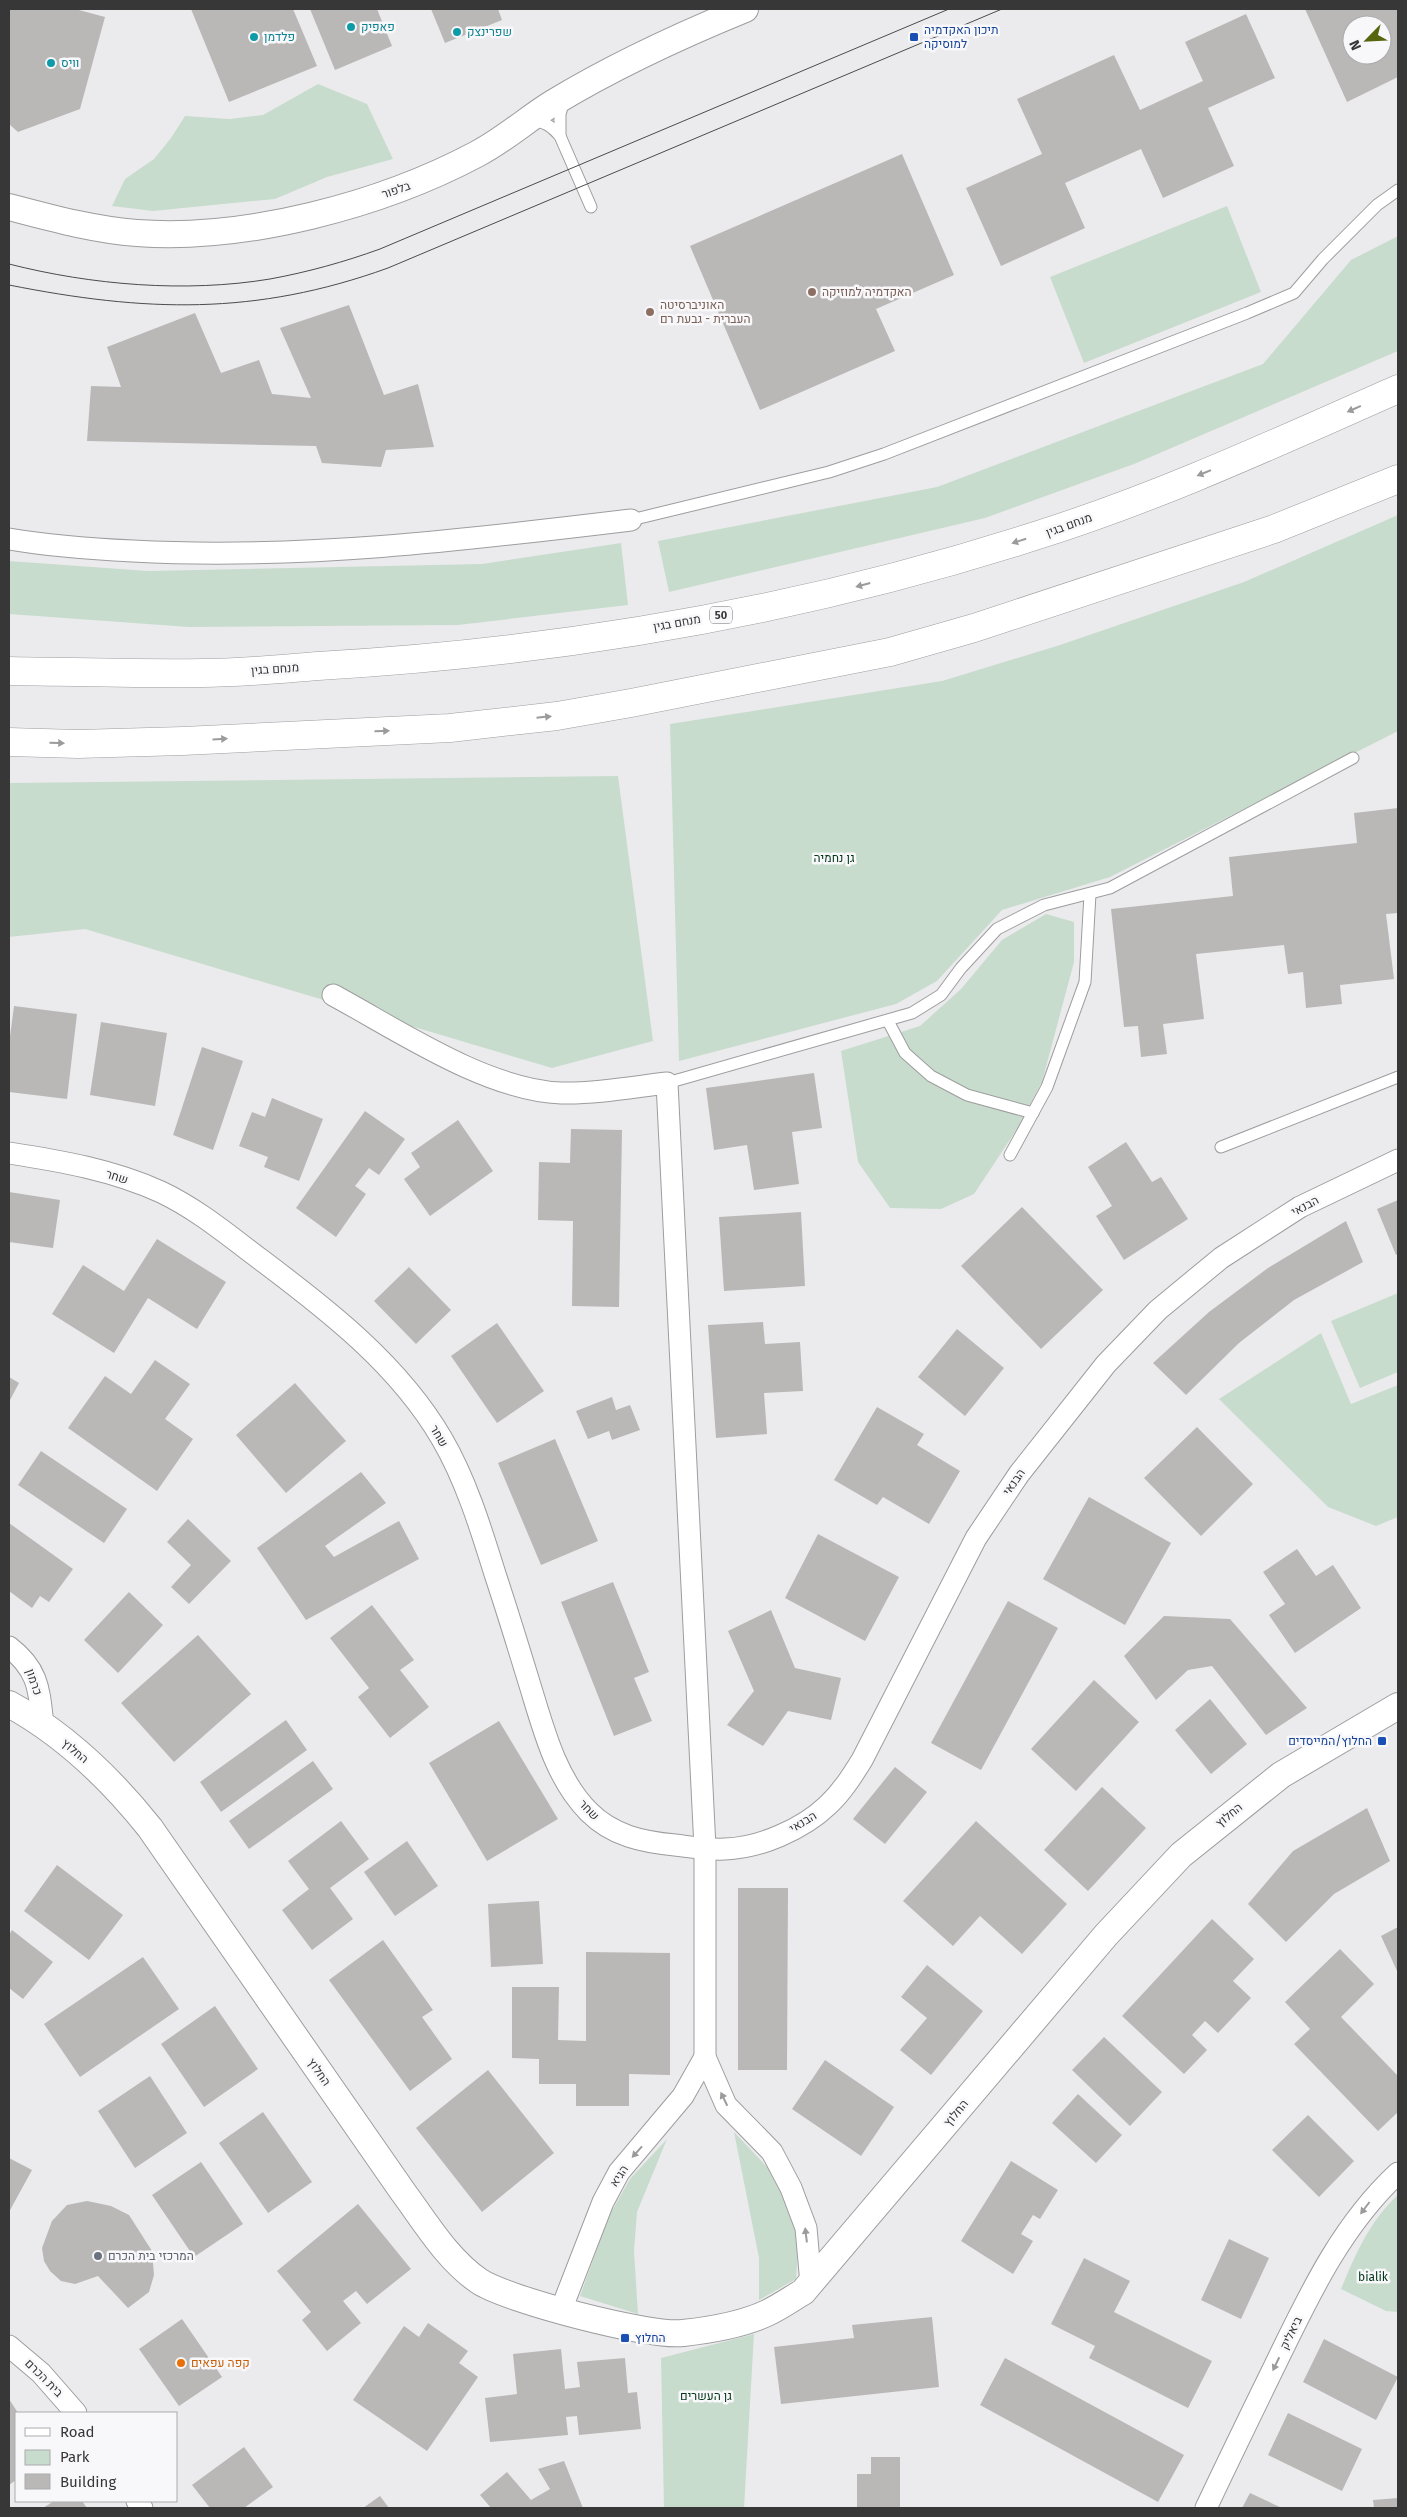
<svg xmlns="http://www.w3.org/2000/svg" width="1407" height="2517" font-family="'Fira Sans',Heebo,sans-serif">
	<style>
		.green { fill: #c8dccd }
		.building { fill: #bab8b6; fill-rule: evenodd }
		.lines { fill: none; stroke-linecap: round; stroke-linejoin: round }
		.service-casing { stroke: #9d9d9f; stroke-width: 13 }
		.minor-casing { stroke: #9d9d9f; stroke-width: 23 }
		.tertiary-casing { stroke: #9d9d9f; stroke-width: 28 }
		.motorway-casing { stroke: #9d9d9f; stroke-width: 29 }
		.service { stroke: #fff; stroke-width: 11 }
		.minor { stroke: #fff; stroke-width: 21 }
		.tertiary { stroke: #fff; stroke-width: 26 }
		.motorway { stroke: #fff; stroke-width: 28 }
		.tram { stroke: #4b4b4c; stroke-width: 1 }
		.oneway { fill: #9b9b9c }
		.culture-dot { fill: #0f9aa8; stroke: #f8f8fb; stroke-width: 2 }
		.transit-dot { fill: #1a4fb4; stroke: #f8f8fb; stroke-width: 2 }
		.education-dot { fill: #8d6e63; stroke: #f8f8fb; stroke-width: 2 }
		.worship-dot { fill: #6b7280; stroke: #f8f8fb; stroke-width: 2 }
		.food-dot { fill: #e8710a; stroke: #f8f8fb; stroke-width: 2 }
		.labels { text-anchor: middle; stroke-width: 5; stroke-linejoin: round; paint-order: stroke }
		.shield { fill: #f8f8fb; stroke: #717172; stroke-width: 1 }
		.shield-label { font-size: 11px; font-weight: bold; fill: #373738 }
		.culture-label { font-size: 12px; fill: #0d838f; stroke: #f8f8fb; text-anchor: start }
		.transit-label { font-size: 12px; fill: #164399; stroke: #f8f8fb; text-anchor: start }
		.street-label { font-size: 12px; fill: #373738; stroke: #f8f8fb }
		.education-label { font-size: 12px; fill: #785e54; stroke: #f8f8fb; text-anchor: start }
		.park-label { font-size: 12px; fill: #003517; stroke: #f8f8fb }
		.worship-label { font-size: 12px; fill: #5b616d; stroke: #f8f8fb; text-anchor: start }
		.food-label { font-size: 12px; fill: #c56008; stroke: #f8f8fb; text-anchor: start }
	</style>
	<rect width="100%" height="100%" fill="#ebebee"/>
	<!-- green -->
	<g class="green">
		<path d="M318,84L367,104L393,159L327,177L275,199L153,211L112,206L125,179L154,159L171,138L185,116L230,119L263,115Z"/>
		<path d="M1227,206L1261,292L1084,363L1050,277Z"/>
		<path d="M1398,236V351L1134,464L985,518L669,592L658,541L937,487L1263,364L1351,260Z"/>
		<path d="M1398,515V731L1110,877L1002,910L937,981L896,1004L679,1061L670,724L942,681L1060,645L1244,582Z"/>
		<path d="M621,543L628,605L458,625L189,627L9,614V561L148,571L482,564Z"/>
		<path d="M618,776L653,1041L552,1068L85,929L9,937V783Z"/>
		<path d="M1046,914L1074,922V962L1042,1082L1015,1132L974,1194L941,1209L890,1208L858,1162L841,1051L920,1026L961,989L1002,940Z"/>
		<path d="M1398,1293V1372L1360,1388L1331,1321Z"/>
		<path d="M1321,1333L1351,1404L1398,1385V1517L1376,1526L1328,1507L1219,1399Z"/>
		<path d="M734,2132L768,2168L787,2199L799,2238L796,2279L759,2300V2258Z"/>
		<path d="M667,2139L637,2212L634,2251L638,2314L580,2296L609,2216L630,2179Z"/>
		<path d="M1398,2195V2312L1386,2311L1341,2289C1355,2255 1370,2220 1398,2195Z"/>
		<path d="M754,2334L744,2508H664L661,2358Z"/>
	</g>
	<!-- building -->
	<g class="building">
		<path d="M9,9H75L105,17L80,109L18,132L9,124Z"/>
		<path d="M191,9H293L317,66L229,102Z"/>
		<path d="M310,9H377L392,46L335,70Z"/>
		<path d="M431,9H498L502,20L445,43Z"/>
		<path d="M1305,9H1398V77L1347,102ZM1352,25H1382V55H1352Z"/>
		<path d="M1246,14L1275,78L1208,108L1234,166L1163,198L1141,149L1065,183L1085,228L1001,266L966,188L1042,154L1017,99L1114,55L1140,110L1203,81L1185,42Z"/>
		<path d="M902,154L954,275L876,309L895,351L760,410L690,246Z"/>
		<path d="M349,305L384,395L418,384L434,447L386,450L381,467L322,463L316,446L87,441L91,386L121,387L107,347L195,313L221,373L259,360L272,394L311,398L280,328Z"/>
		<path d="M1398,808V913L1386,914L1394,979L1340,985L1342,1004L1306,1008L1303,972L1288,974L1284,945L1196,954L1204,1019L1163,1024L1167,1054L1141,1057L1138,1026L1124,1027L1111,909L1233,896L1229,857L1357,843L1354,813Z"/>
		<path d="M14,1006L77,1014L67,1099L9,1092V1044Z"/>
		<path d="M101,1022L167,1033L155,1106L90,1095Z"/>
		<path d="M202,1047L243,1061L213,1150L173,1135Z"/>
		<path d="M814,1073L822,1128L792,1132L799,1184L754,1190L747,1145L714,1150L706,1088Z"/>
		<path d="M272,1098L323,1119L299,1181L264,1167L268,1157L239,1146L252,1112L265,1117Z"/>
		<path d="M365,1111L405,1139L379,1175L369,1168L355,1186L366,1194L336,1237L296,1208Z"/>
		<path d="M458,1120L493,1171L430,1216L404,1179L420,1167L411,1153Z"/>
		<path d="M571,1129L622,1130L619,1307L572,1306L573,1221L538,1220L539,1162L570,1163Z"/>
		<path d="M1126,1142L1152,1182L1161,1177L1188,1219L1124,1260L1096,1216L1112,1206L1088,1167Z"/>
		<path d="M9,1192L60,1200L53,1248L9,1242Z"/>
		<path d="M1398,1200V1254L1396,1255L1377,1209Z"/>
		<path d="M1022,1207L1103,1290L1041,1349L961,1266Z"/>
		<path d="M801,1212L805,1286L724,1291L719,1217Z"/>
		<path d="M1346,1221L1363,1262L1294,1300L1239,1343L1186,1395L1153,1363L1209,1312L1268,1268Z"/>
		<path d="M157,1239L226,1282L197,1329L148,1298L114,1353L52,1314L83,1265L124,1291Z"/>
		<path d="M409,1267L451,1310L416,1344L374,1301Z"/>
		<path d="M763,1322L765,1344L800,1342L803,1391L764,1393L767,1434L716,1438L708,1325Z"/>
		<path d="M497,1323L544,1391L497,1423L451,1356Z"/>
		<path d="M957,1329L1004,1368L965,1416L918,1377Z"/>
		<path d="M155,1360L190,1384L165,1419L193,1439L157,1491L68,1428L105,1376L131,1394Z"/>
		<path d="M9,1377L19,1383L9,1402Z"/>
		<path d="M295,1383L346,1441L286,1493L236,1435Z"/>
		<path d="M612,1397L616,1410L630,1405L640,1430L612,1440L609,1431L588,1439L576,1411Z"/>
		<path d="M877,1407L924,1434L917,1445L960,1471L929,1524L883,1497L877,1505L834,1480Z"/>
		<path d="M1197,1427L1253,1484L1201,1536L1144,1478Z"/>
		<path d="M555,1439L598,1541L541,1565L498,1463Z"/>
		<path d="M41,1451L127,1509L104,1543L18,1485Z"/>
		<path d="M361,1472L386,1503L325,1546L334,1557L399,1521L419,1559L306,1620L257,1548Z"/>
		<path d="M1089,1497L1171,1543L1125,1625L1043,1579Z"/>
		<path d="M188,1519L231,1561L189,1604L171,1587L191,1565L167,1542Z"/>
		<path d="M9,1523L73,1569L49,1602L40,1596L32,1608L9,1591Z"/>
		<path d="M818,1534L899,1577L865,1641L785,1598Z"/>
		<path d="M1297,1549L1316,1576L1333,1565L1361,1608L1295,1653L1269,1615L1285,1604L1263,1572Z"/>
		<path d="M613,1582L649,1672L634,1678L652,1721L614,1736L561,1602Z"/>
		<path d="M129,1592L163,1625L118,1673L84,1640Z"/>
		<path d="M1008,1601L1058,1628L981,1770L931,1743Z"/>
		<path d="M372,1605L414,1660L400,1670L429,1707L390,1738L358,1697L369,1688L330,1638Z"/>
		<path d="M771,1610L795,1668L841,1678L831,1720L788,1711L763,1746L727,1725L754,1691L728,1631Z"/>
		<path d="M1164,1616L1230,1619L1307,1708L1266,1735L1212,1666L1188,1670L1156,1700L1124,1656Z"/>
		<path d="M198,1635L251,1694L174,1762L121,1703Z"/>
		<path d="M1094,1680L1139,1722L1076,1791L1031,1749Z"/>
		<path d="M1210,1699L1247,1744L1211,1774L1175,1730Z"/>
		<path d="M286,1720L307,1750L221,1812L200,1782Z"/>
		<path d="M499,1721L558,1819L487,1861L429,1763Z"/>
		<path d="M313,1761L333,1789L249,1849L229,1821Z"/>
		<path d="M895,1767L927,1792L885,1844L853,1819Z"/>
		<path d="M1102,1787L1146,1828L1088,1891L1044,1850Z"/>
		<path d="M1367,1808L1390,1861L1334,1894L1286,1942L1248,1904L1293,1851Z"/>
		<path d="M341,1821L369,1859L330,1888L353,1919L312,1950L282,1910L309,1889L288,1861Z"/>
		<path d="M976,1821L1067,1904L1022,1954L980,1916L953,1946L903,1901Z"/>
		<path d="M407,1841L438,1886L395,1916L364,1872Z"/>
		<path d="M57,1865L123,1915L89,1960L24,1911Z"/>
		<path d="M738,1888H788L787,2070H738Z"/>
		<path d="M539,1901L543,1964L491,1967L488,1904Z"/>
		<path d="M1212,1919L1254,1959L1233,1981L1251,1998L1218,2033L1205,2021L1192,2035L1207,2050L1184,2074L1122,2016Z"/>
		<path d="M1398,1927V1973L1381,1936Z"/>
		<path d="M12,1930L53,1962L23,1999L9,1988V1935Z"/>
		<path d="M383,1940L433,2010L422,2017L452,2059L410,2091L329,1980Z"/>
		<path d="M1340,1949L1374,1984L1341,2017L1398,2076V2112L1378,2131L1294,2044L1310,2029L1285,2002Z"/>
		<path d="M586,1952L670,1953V2075L629,2074V2106H576V2084H539V2059L512,2058V1987H559L558,2040L586,2041Z"/>
		<path d="M143,1957L179,2009L80,2077L44,2024Z"/>
		<path d="M927,1965L983,2011L931,2075L900,2050L927,2018L901,1997Z"/>
		<path d="M215,2006L258,2069L204,2107L161,2044Z"/>
		<path d="M1104,2037L1162,2092L1130,2126L1072,2070Z"/>
		<path d="M825,2060L894,2107L861,2156L792,2109Z"/>
		<path d="M488,2070L554,2153L482,2212L416,2128Z"/>
		<path d="M150,2076L187,2133L135,2168L98,2111Z"/>
		<path d="M1078,2094L1122,2135L1096,2163L1052,2123Z"/>
		<path d="M263,2112L312,2182L268,2213L219,2143Z"/>
		<path d="M1308,2115L1354,2161L1319,2197L1272,2150Z"/>
		<path d="M9,2158L32,2170L9,2212Z"/>
		<path d="M1011,2161L1058,2190L1040,2219L1033,2215L1021,2234L1033,2241L1013,2274L961,2241Z"/>
		<path d="M201,2162L243,2224L194,2257L152,2195Z"/>
		<path d="M87,2201L111,2206L129,2215L152,2251L154,2275L149,2292L128,2308L98,2276L75,2284L61,2281L50,2271L44,2261L42,2248L52,2221L67,2205Z"/>
		<path d="M358,2204L411,2269L367,2304L356,2291L343,2301L361,2323L327,2351L302,2320L311,2312L277,2271Z"/>
		<path d="M1229,2239L1269,2258L1241,2319L1201,2300Z"/>
		<path d="M1084,2258L1130,2281L1114,2312L1212,2361L1188,2408L1089,2358L1095,2346L1051,2324Z"/>
		<path d="M932,2317L939,2387L781,2404L774,2347L854,2338L852,2325Z"/>
		<path d="M182,2319L222,2377L179,2406L139,2349Z"/>
		<path d="M428,2323L468,2351L459,2363L478,2377L427,2451L353,2400L404,2326L419,2337Z"/>
		<path d="M1324,2339L1398,2377L1376,2420L1303,2382Z"/>
		<path d="M561,2349L565,2389L580,2387L577,2362L625,2358L628,2393L637,2392L641,2429L579,2435L577,2416L566,2417L568,2435L490,2442L485,2398L517,2394L513,2354Z"/>
		<path d="M1005,2358L1184,2455L1158,2502L980,2405Z"/>
		<path d="M9,2399L18,2413H16V2480L9,2485Z"/>
		<path d="M1288,2413L1362,2449L1342,2491L1268,2455Z"/>
		<path d="M244,2447L273,2487L244,2508H210L192,2485Z"/>
		<path d="M871,2457H900V2508H857V2474H871Z"/>
		<path d="M564,2461L583,2508H491L480,2495L507,2472L531,2500L550,2489L538,2469Z"/>
		<path d="M1250,2493L1282,2508H1242Z"/>
		<path d="M380,2496L389,2508H363Z"/>
		<path d="M1398,2498V2508H1374L1373,2500Z"/>
		<path d="M54,2501H82L87,2508H43Z"/>
	</g>
	<g class="lines">
		<!-- service casing -->
		<g class="service-casing">
			<g id="service">
				<path d="M532,121C545,121 552,127 560,136L591,207"/>
				<path d="M560,136V114L564,101"/>
				<path d="M631,520L829,472L884,454L1247,313L1294,293L1323,259L1377,205L1398,190"/>
				<path d="M888,1021L905,1053L931,1076L967,1095L1033,1113"/>
				<path d="M667,1083L912,1013L941,995L961,968L997,929L1044,905L1110,888L1353,758"/>
				<path d="M1221,1147L1398,1077"/>
				<path d="M1010,1155L1047,1087L1085,982L1090,894"/>
			</g>
		</g>
		<!-- minor casing -->
		<g class="minor-casing">
			<g id="minor">
				<path d="M9,539C50,546 92,549 133,551C300,560 465,540 631,520"/>
				<path d="M333,995C398,1030 486,1090 561,1093C596,1094 633,1087 667,1083L705,1848V2057"/>
				<path d="M9,1153C61,1161 113,1170 161,1192C197,1209 228,1235 260,1259C328,1310 399,1365 442,1439C466,1480 481,1529 495,1574C507,1610 518,1646 529,1682C543,1727 555,1778 589,1812C613,1836 643,1842 675,1845C692,1847 709,1850 725,1849C760,1848 803,1829 828,1805C842,1792 852,1776 862,1760L976,1538L1019,1474L1106,1364L1158,1310L1221,1258L1300,1207L1398,1160"/>
				<path d="M9,1647C39,1670 39,1690 43,1725"/>
				<path d="M561,2310L603,2202L619,2172L683,2096L705,2057L726,2105L772,2152L791,2188L806,2228L811,2284"/>
				<path d="M9,2346L41,2373L76,2413"/>
				<path d="M137,2501L142,2508"/>
				<path d="M1206,2508C1229,2459 1253,2410 1277,2361C1310,2293 1342,2225 1398,2173"/>
			</g>
		</g>
		<!-- tertiary casing -->
		<g class="tertiary-casing">
			<g id="tertiary">
				<path d="M9,207C51,218 94,230 137,233C246,241 381,205 477,154C504,140 527,119 553,103C614,66 679,36 745,9"/>
				<path d="M9,1704C64,1734 111,1779 150,1828L403,2192C426,2223 447,2259 479,2281C507,2300 650,2337 683,2333C710,2330 742,2325 767,2313C780,2307 791,2299 803,2292L1106,1935L1181,1855L1281,1775L1398,1706"/>
			</g>
		</g>
		<!-- motorway casing -->
		<g class="motorway-casing">
			<g id="motorway">
				<path d="M9,671C73,672 138,674 203,673C241,673 280,669 318,666C562,652 806,610 1038,535C1162,496 1280,441 1398,389"/>
				<path d="M9,742L78,744L183,741L450,728L557,716L631,703L890,652L974,628L1274,529L1398,479"/>
			</g>
		</g>
		<!-- service -->
		<use href="#service" class="service"/>
		<!-- minor -->
		<use href="#minor" class="minor"/>
		<!-- tertiary -->
		<use href="#tertiary" class="tertiary"/>
		<!-- motorway -->
		<use href="#motorway" class="motorway"/>
		<!-- tram -->
		<g class="tram">
			<path d="M9,264C91,285 186,293 270,279C308,272 344,262 380,249L949,9"/>
			<path d="M9,285C145,312 255,316 388,268L1002,9"/>
		</g>
	</g>
	<!-- one-way arrows -->
	<defs><path id="oneway-solid" d="M-6-.8H1V-3.2L6.5 0L1 3.2V.8H-6Z" transform="scale(1.25)"/></defs>
	<g class="oneway">
		<use href="#oneway-solid" transform="translate(1354 409) rotate(156)"/>
		<use href="#oneway-solid" transform="translate(1204 473) rotate(158)"/>
		<use href="#oneway-solid" transform="translate(1019 541) rotate(163)"/>
		<use href="#oneway-solid" transform="translate(863 585) rotate(165)"/>
		<use href="#oneway-solid" transform="translate(544 717) rotate(-6)"/>
		<use href="#oneway-solid" transform="translate(382 731) rotate(-2)"/>
		<use href="#oneway-solid" transform="translate(220 739) rotate(-3)"/>
		<use href="#oneway-solid" transform="translate(57 743) rotate(1)"/>
		<use href="#oneway-solid" transform="translate(724 2099) rotate(-116)"/>
		<use href="#oneway-solid" transform="translate(637 2152) rotate(132)"/>
		<use href="#oneway-solid" transform="translate(1365 2208) rotate(127)"/>
		<use href="#oneway-solid" transform="translate(806 2235) rotate(-97)"/>
		<use href="#oneway-solid" transform="translate(1276 2364) rotate(116)"/>
	</g>
	<!-- markers -->
	<g class="culture-dot">
		<circle cx="351" cy="27" r="5"/>
		<circle cx="457" cy="32" r="5"/>
		<circle cx="254" cy="37" r="5"/>
		<circle cx="51" cy="63" r="5"/>
	</g>
	<g class="transit-dot">
		<rect x="909" y="32" width="10" height="10" rx="2.5"/>
		<rect x="1377" y="1736" width="10" height="10" rx="2.5"/>
		<rect x="620" y="2333" width="10" height="10" rx="2.5"/>
	</g>
	<g class="education-dot">
		<circle cx="812" cy="292" r="5"/>
		<circle cx="650" cy="312" r="5"/>
	</g>
	<circle class="worship-dot" cx="98" cy="2256" r="5"/>
	<circle class="food-dot" cx="181" cy="2363" r="5"/>
	<g class="labels">
		<!-- shield labels -->
		<rect class="shield" x="710" y="606.5" width="22" height="17" rx="4"/>
		<g class="shield-label">
			<text x="721" y="619">50</text>
		</g>
		<!-- culture labels -->
		<g class="culture-label">
			<text x="361" y="31">פאפיק</text>
			<text x="467" y="36">שפרינצק</text>
			<text x="264" y="41">פלדמן</text>
			<text x="61" y="67">וויס</text>
		</g>
		<!-- transit labels -->
		<g class="transit-label">
			<text x="924" y="34">תיכון האקדמיה<tspan x="924" dy="14">למוסיקה</tspan></text>
			<text x="1372" y="1745" text-anchor="end">החלוץ/המייסדים</text>
			<text x="635" y="2342">החלוץ</text>
		</g>
		<!-- street labels -->
		<g class="street-label">
			<text transform="translate(396 190) rotate(-19)" y="4">בלפור</text>
			<text transform="translate(1069 525) rotate(-20)" y="4">מנחם בגין</text>
			<text transform="translate(677 623) rotate(-10)" y="4">מנחם בגין</text>
			<text transform="translate(275 669) rotate(-4)" y="4">מנחם בגין</text>
			<text transform="translate(117 1177) rotate(18)" y="4">שחר</text>
			<text transform="translate(1305 1206) rotate(-28)" y="4">הבנאי</text>
			<text transform="translate(439 1436) rotate(59)" y="4">שחר</text>
			<text transform="translate(1014 1482) rotate(-55)" y="4">הבנאי</text>
			<text transform="translate(34 1682) rotate(71)" y="4">כרמון</text>
			<text transform="translate(75 1751) rotate(40)" y="4">החלוץ</text>
			<text transform="translate(589 1810) rotate(46)" y="4">שחר</text>
			<text transform="translate(1229 1815) rotate(-39)" y="4">החלוץ</text>
			<text transform="translate(803 1822) rotate(-31)" y="4">הבנאי</text>
			<text transform="translate(319 2072) rotate(55)" y="4">החלוץ</text>
			<text transform="translate(956 2113) rotate(-50)" y="4">החלוץ</text>
			<text transform="translate(619 2176) rotate(-56)" y="4">הגיא</text>
			<text transform="translate(1291 2333) rotate(-64)" y="4">ביאליק</text>
			<text transform="translate(44 2378) rotate(45)" y="4">בית הכרם</text>
		</g>
		<!-- education labels -->
		<g class="education-label">
			<text x="822" y="296">האקדמיה למוזיקה</text>
			<text x="660" y="309">האוניברסיטה<tspan x="660" dy="14">העברית - גבעת רם</tspan></text>
		</g>
		<!-- park labels -->
		<g class="park-label">
			<text x="834" y="862">גן נחמיה</text>
			<text x="1373" y="2281">bialik</text>
			<text x="706" y="2400">גן העשרים</text>
		</g>
		<!-- worship labels -->
		<g class="worship-label">
			<text x="108" y="2260">המרכזי בית הכרם</text>
		</g>
		<!-- food labels -->
		<g class="food-label">
			<text x="191" y="2367">קפה עפאים</text>
		</g>
	</g>
	<!-- border -->
	<rect width="1407" height="2517" fill="none" stroke="#373738" stroke-width="20"/>
	<!-- legend -->
	<rect x="15" y="2412" width="162" height="90" fill="#f8f8fb" stroke="#ababad"/>
	<rect x="25" y="2428" width="25" height="8" fill="#ffffff" stroke="#ababad"/>
	<text x="60" y="2437" font-size="15" fill="#373738">Road</text>
	<rect x="25" y="2450" width="25" height="15" fill="#c8dccd" stroke="#ababad"/>
	<text x="60" y="2462" font-size="15" fill="#373738">Park</text>
	<rect x="25" y="2474" width="25" height="15" fill="#bab8b6" stroke="#ababad"/>
	<text x="60" y="2487" font-size="15" fill="#373738">Building</text>
	<!-- north arrow -->
	<g transform="translate(1367 40) rotate(246)"><circle r="24" fill="#f8f8fb" stroke="#ababad"/>
	<path d="M0-4L9 19L0 12L-9 19Z" fill="#55660e"/>
	<text y="-8" font-size="14" font-weight="bold" text-anchor="middle" fill="#373738">N</text>
	</g>
</svg>
